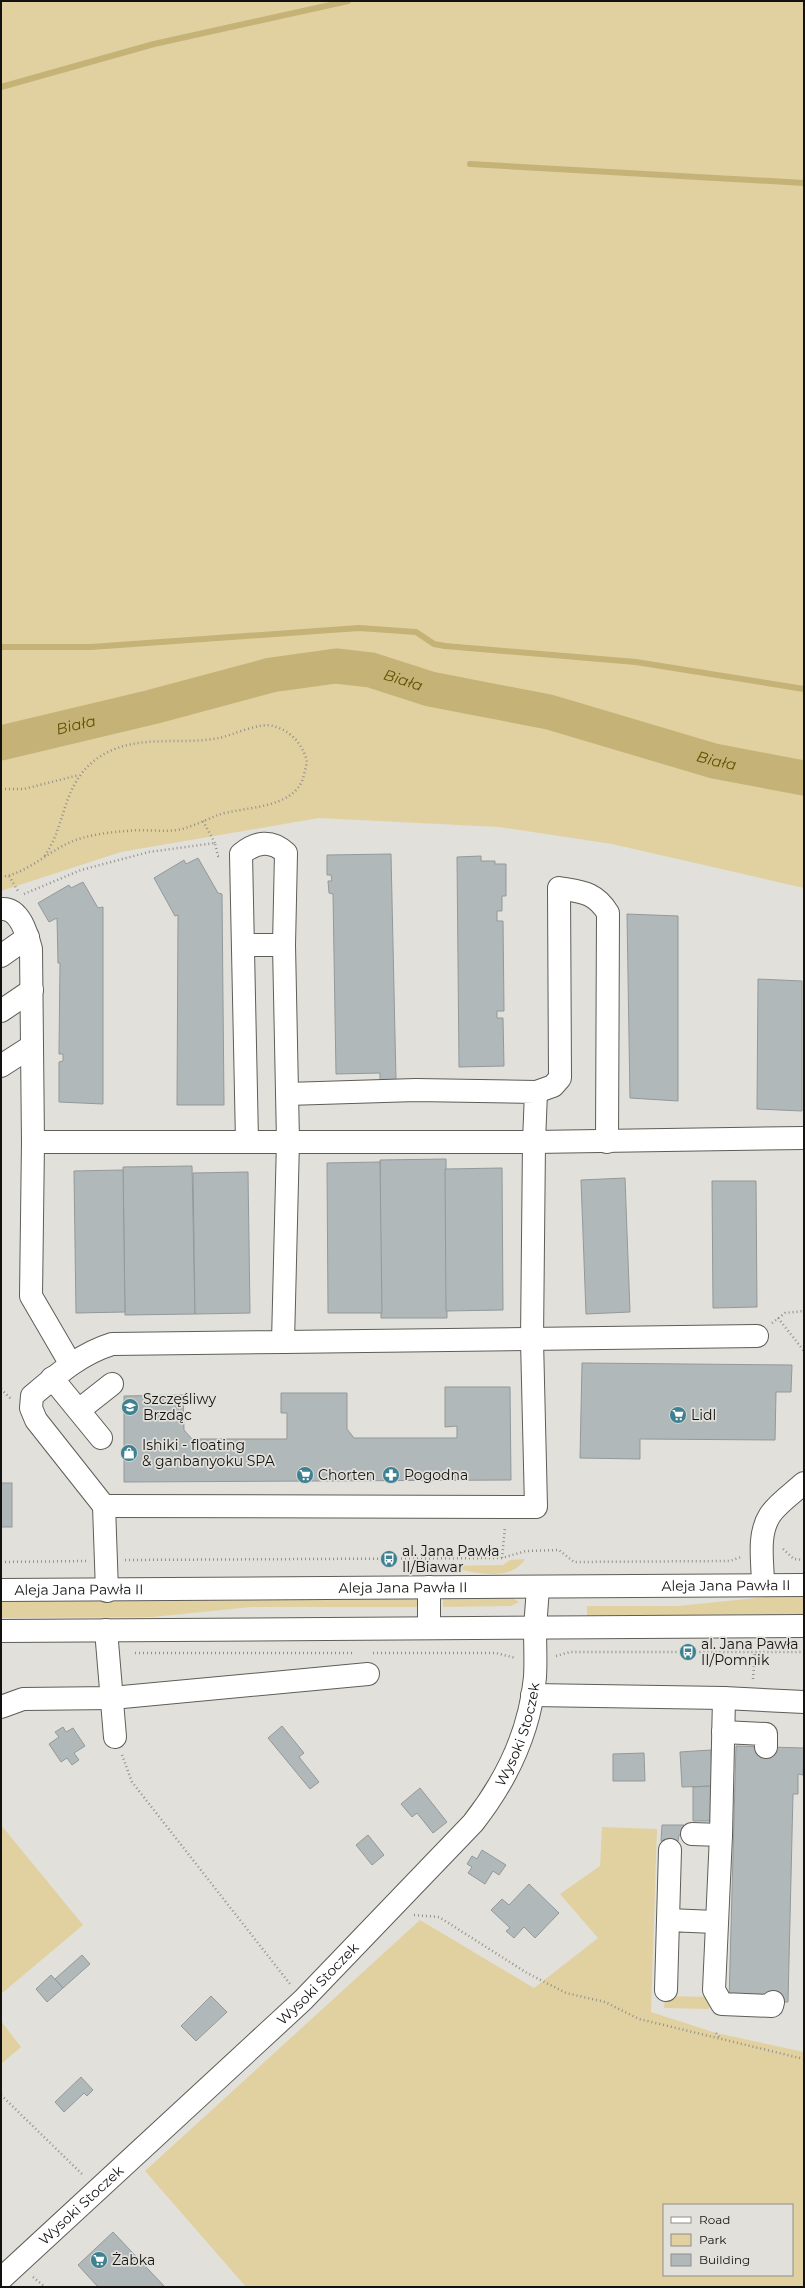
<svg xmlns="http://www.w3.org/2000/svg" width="805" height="2288" font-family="Montserrat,sans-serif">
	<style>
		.green { fill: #e1d1a0; fill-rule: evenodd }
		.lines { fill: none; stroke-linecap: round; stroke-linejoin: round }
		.stream { stroke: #c5b276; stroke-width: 6 }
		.river { stroke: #c5b276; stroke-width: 35 }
		.building { fill: #b1b8ba; stroke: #93999b }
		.minor-casing { stroke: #5e5d58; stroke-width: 24 }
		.major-casing { stroke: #5e5d58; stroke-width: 24 }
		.path { stroke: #92908c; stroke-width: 2.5; stroke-dasharray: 1 3; stroke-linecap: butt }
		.minor { stroke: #fff; stroke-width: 22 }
		.major { stroke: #fff; stroke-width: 22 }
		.labels { text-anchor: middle; stroke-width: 3.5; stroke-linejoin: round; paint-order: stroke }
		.poi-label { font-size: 14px; fill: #131210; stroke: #e2e0da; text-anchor: start }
		.street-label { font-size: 14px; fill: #131210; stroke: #e2e0da }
		.water-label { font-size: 15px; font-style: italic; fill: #655103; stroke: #e2e0da }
	</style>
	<rect width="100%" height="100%" fill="#e2e0da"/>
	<!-- green -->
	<g class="green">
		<path d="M1,1H804V888L612,844L499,827L319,818L121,852L1,891Z"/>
		<path d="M525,1559C509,1585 467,1570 442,1566L503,1565L510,1560Z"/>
		<path d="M785,1595H804V1614L587,1616V1606H678Z"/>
		<path d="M419,1597L418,1607H251L153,1617L1,1618V1600Z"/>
		<path d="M443,1597L513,1598L519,1602L511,1606L443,1607Z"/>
		<path d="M1,1825L83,1925L1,1994Z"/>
		<path d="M602,1827L657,1829L651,2012L716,2033L804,2052V2287H246L145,2171L420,1920L534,1988L598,1938L560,1894L600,1866ZM664,2205H792V2275H664Z"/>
		<path d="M665,1996L710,1997L709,2009L664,2008Z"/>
		<path d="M1,2021L21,2047L1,2064Z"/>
	</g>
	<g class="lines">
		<!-- stream -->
		<g class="stream">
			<path d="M1,87L154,44L348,1"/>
			<path d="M470,164L804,183"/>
			<path d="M1,647H91L359,628L416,632L434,644L445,646L636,662L804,689"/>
		</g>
		<!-- river -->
		<path class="river" id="s1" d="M1,743L152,707L271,675L336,666L371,670L430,689L549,712L714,761L804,778"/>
	</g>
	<!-- building -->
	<g class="building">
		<path d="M391,854L396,1080H380V1073L336,1074L333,894L329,893L328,881H332L331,875H327V855Z"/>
		<path d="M481,856V861H495V864H506V896H502V911H497V921H503L504,1011H497V1018H503L504,1066L459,1067L457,857Z"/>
		<path d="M198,858L218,893L222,894L224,1105H177L178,915L175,916L154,878L184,860L186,864Z"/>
		<path d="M83,882L98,908L103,907V1104L59,1102V1062L63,1061V1054H59L60,963H58L57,918L49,922L38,903L69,885L71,888Z"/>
		<path d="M627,914L678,916V1101L630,1098Z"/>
		<path d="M758,979L802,981V1111L757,1109Z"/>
		<path d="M446,1159L447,1318H381L380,1160Z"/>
		<path d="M380,1162L382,1313H328L327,1163Z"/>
		<path d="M192,1166L195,1314L125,1315L123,1167Z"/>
		<path d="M502,1168L503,1310L446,1311L445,1169Z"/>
		<path d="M123,1170L125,1312L76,1313L74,1171Z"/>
		<path d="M248,1172L250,1313L195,1314L193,1173Z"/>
		<path d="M625,1178L630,1312L586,1314L581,1180Z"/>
		<path d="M712,1181H756L757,1307L713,1308Z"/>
		<path d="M582,1363L792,1365L791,1392H776L775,1440L640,1439V1459L580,1458Z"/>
		<path d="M445,1387H510L511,1480L124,1482V1396L183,1395L184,1430L192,1439H287V1413H281V1393H347V1429L354,1438H457V1426L445,1427Z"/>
		<rect x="1" y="1483" width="11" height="44"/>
		<path d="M282,1726L304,1753L299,1757L319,1782L310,1789L268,1738Z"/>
		<path d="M63,1727L66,1732L73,1728L85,1746L74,1753L79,1760L72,1765L67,1758L61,1762L49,1744L59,1737L55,1732Z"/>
		<path d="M736,1746L804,1748L803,1775L798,1774V1794H793L788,2002L729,2001Z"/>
		<path d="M711,1750L712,1786L682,1787L680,1752Z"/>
		<path d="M644,1753L645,1781H613V1754Z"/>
		<path d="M712,1786V1821H693V1787Z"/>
		<path d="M420,1788L447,1822L433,1833L417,1813L412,1817L401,1804Z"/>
		<path d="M662,1825H684V1835H679L678,1841H661Z"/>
		<path d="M368,1835L384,1855L372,1865L356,1845Z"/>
		<path d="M482,1850L506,1865L499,1875L493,1871L485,1884L468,1873L472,1867L467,1864L472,1856L477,1859Z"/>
		<path d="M529,1884L559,1913L535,1938L524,1927L514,1938L506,1931L510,1928L491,1910L502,1899L509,1905Z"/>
		<path d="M82,1955L90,1964L63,1988L55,1979Z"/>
		<path d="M51,1975L63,1988L47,2002L36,1989Z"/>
		<path d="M211,1996L227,2012L196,2041L181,2026Z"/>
		<path d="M81,2077L93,2090L87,2096L84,2093L64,2112L55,2102Z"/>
		<path d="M113,2232L165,2287H98L78,2265Z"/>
	</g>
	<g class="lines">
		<!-- minor casing -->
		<g class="minor-casing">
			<g id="minor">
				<path d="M1,909C20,907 27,934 31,949L33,1142"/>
				<path d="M243,945H284"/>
				<path d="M1,956L28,937"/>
				<path d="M1,1011L32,990"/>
				<path d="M1,1066L32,1046"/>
				<path d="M536,1092L553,1086L560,1078L559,888C582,892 595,892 608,913L607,1142"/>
				<path d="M287,1094L416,1090L536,1092L534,1142L804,1138"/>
				<path d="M283,1342L757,1336"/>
				<path d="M70,1363L31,1296L33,1142H534L532,1340L536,1507L104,1506"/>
				<path d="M52,1378L101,1438"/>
				<path d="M79,1410L112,1384"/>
				<path d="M763,1585C763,1563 757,1535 770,1515C778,1503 793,1493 804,1483"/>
				<path d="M107,1591L104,1506L36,1420L31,1408L32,1396C58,1374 80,1354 112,1344L283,1342L288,1141L284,945L286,853C271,839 256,842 241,854L247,1141"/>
				<path d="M106,1630L115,1737"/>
				<path d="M532,1695L724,1698L804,1702"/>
				<path d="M724,1698L721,1835L714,1990L722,2004L772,2006L773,2002"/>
				<path d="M1,1707L23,1699L112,1698L368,1674"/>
				<path d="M723,1732L766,1734V1747"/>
				<path d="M692,1834L721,1835"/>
				<path d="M668,1920L670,1850"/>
				<path d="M666,1990L668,1920L715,1922"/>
				<path id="s2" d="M1,2279L303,2000L473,1823C506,1781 530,1731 535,1677C536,1661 535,1644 535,1628"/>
			</g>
		</g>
		<!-- major casing -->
		<g class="major-casing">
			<g id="major">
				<path id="s3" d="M1,1590L804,1585"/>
				<path d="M429,1628V1587"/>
				<path d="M535,1628L538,1588"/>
				<path d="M1,1631L804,1626"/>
			</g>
		</g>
		<!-- path -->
		<g class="path">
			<path d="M1,789H24L79,775"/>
			<path d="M203,821L215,843"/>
			<path d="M9,876L18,891"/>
			<path d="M1,877C31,873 52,846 82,838C96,834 112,832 126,831C144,829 161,832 178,830C192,827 205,820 218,815C244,806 296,810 304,775C305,769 308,763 306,758C301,742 289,730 273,726C260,722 233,735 219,738C177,746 132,732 95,760C61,787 67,824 44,857"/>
			<path d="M24,894L81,870L149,852L215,843L218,856H221"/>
			<path d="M778,1318L804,1351"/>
			<path d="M772,1323L785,1313L804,1311"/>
			<path d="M1,1389L11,1399"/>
			<path d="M783,1549L794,1559L804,1560"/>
			<path d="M502,1558L505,1527"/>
			<path d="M125,1560L502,1558L526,1551L559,1550L574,1562L730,1561L741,1557"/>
			<path d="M1,1562L86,1561"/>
			<path d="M135,1653H352"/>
			<path d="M373,1653H496L515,1658"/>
			<path d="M556,1656L570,1652H804"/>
			<path d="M753,1679L755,1652"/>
			<path d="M122,1755L132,1782L290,1984"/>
			<path d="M414,1915L439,1917L527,1973L566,1993L605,2002L639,2019L804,2059"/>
			<path d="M716,2033L720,2038"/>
			<path d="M1,2095L83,2175"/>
			<path d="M33,2277L45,2287"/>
		</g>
		<!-- minor -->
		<use href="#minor" class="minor"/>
		<!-- major -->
		<use href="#major" class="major"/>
	</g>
	<!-- icons -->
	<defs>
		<g id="school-disc" transform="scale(0.9)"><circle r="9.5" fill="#3e8191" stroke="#e2e0da"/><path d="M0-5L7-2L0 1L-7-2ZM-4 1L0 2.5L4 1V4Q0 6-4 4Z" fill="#fff"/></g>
		<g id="supermarket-disc" transform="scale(0.9)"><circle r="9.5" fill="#3e8191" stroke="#e2e0da"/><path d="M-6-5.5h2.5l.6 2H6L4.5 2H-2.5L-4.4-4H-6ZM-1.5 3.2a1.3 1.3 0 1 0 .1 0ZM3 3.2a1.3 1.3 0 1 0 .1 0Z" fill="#fff"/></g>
		<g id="shop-disc" transform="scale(0.9)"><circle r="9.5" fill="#3e8191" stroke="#e2e0da"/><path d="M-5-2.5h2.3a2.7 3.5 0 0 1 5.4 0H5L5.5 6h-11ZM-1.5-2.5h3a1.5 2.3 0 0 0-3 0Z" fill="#fff"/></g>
		<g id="pharmacy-disc" transform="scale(0.9)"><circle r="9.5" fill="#3e8191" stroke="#e2e0da"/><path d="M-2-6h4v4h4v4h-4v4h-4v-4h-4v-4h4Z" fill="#fff"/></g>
		<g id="bus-disc" transform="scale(0.9)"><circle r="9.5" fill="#3e8191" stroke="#e2e0da"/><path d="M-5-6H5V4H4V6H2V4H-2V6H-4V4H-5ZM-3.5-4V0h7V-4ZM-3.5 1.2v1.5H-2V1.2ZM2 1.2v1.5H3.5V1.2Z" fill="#fff"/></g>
	</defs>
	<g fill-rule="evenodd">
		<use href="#school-disc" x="130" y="1407"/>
		<use href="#supermarket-disc" x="678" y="1415"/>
		<use href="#shop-disc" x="129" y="1453"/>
		<use href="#supermarket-disc" x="305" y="1475"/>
		<use href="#pharmacy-disc" x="391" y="1475"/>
		<use href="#bus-disc" x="389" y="1559"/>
		<use href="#bus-disc" x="688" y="1652"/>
		<use href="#supermarket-disc" x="99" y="2260"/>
	</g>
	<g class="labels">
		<!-- poi labels -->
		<g class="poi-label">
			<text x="143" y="1404">Szczęśliwy<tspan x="143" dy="16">Brzdąc</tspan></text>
			<text x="691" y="1420">Lidl</text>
			<text x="142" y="1450">Ishiki - floating<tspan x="142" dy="16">&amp; ganbanyoku SPA</tspan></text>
			<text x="318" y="1480">Chorten</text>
			<text x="404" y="1480">Pogodna</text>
			<text x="402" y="1556">al. Jana Pawła<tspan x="402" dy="16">II/Biawar</tspan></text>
			<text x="701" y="1649">al. Jana Pawła<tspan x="701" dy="16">II/Pomnik</tspan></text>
			<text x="112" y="2265">Żabka</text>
		</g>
		<!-- street labels -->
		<g class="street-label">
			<text dy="5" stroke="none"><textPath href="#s3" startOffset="725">Aleja Jana Pawła II</textPath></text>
			<text dy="5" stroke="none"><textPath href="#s3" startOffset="402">Aleja Jana Pawła II</textPath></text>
			<text dy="5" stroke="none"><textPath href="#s3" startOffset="78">Aleja Jana Pawła II</textPath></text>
			<text dy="5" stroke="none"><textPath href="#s2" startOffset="757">Wysoki Stoczek</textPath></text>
			<text dy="5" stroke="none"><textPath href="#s2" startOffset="433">Wysoki Stoczek</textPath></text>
			<text dy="5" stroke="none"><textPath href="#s2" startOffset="109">Wysoki Stoczek</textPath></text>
		</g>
		<!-- water labels -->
		<g class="water-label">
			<text dy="5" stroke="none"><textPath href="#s1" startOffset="413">Biała</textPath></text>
			<text dy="5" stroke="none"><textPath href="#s1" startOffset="77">Biała</textPath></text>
			<text dy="5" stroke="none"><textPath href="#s1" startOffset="737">Biała</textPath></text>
		</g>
	</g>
	<!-- border -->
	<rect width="805" height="2288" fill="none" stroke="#131210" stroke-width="4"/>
	<!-- legend -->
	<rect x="663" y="2204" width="130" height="72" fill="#e2e0da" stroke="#8f8e89"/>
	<rect x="671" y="2217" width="20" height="6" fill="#ffffff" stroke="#8f8e89"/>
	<text x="699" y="2224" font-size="12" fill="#131210">Road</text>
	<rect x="671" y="2234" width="20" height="12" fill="#e1d1a0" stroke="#8f8e89"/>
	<text x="699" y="2244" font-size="12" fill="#131210">Park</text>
	<rect x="671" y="2254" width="20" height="12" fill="#b1b8ba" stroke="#8f8e89"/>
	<text x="699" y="2264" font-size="12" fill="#131210">Building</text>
</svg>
